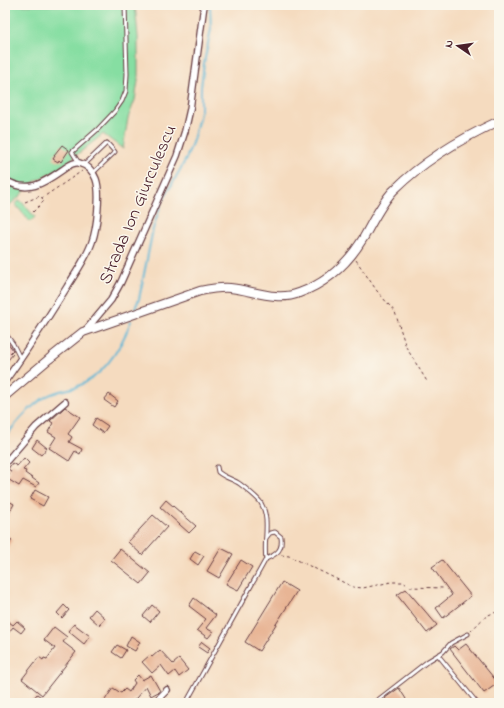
<svg xmlns="http://www.w3.org/2000/svg" width="504" height="708" font-family="'Indie Flower',sans-serif">
	<style>
		.built { fill: #f7d0cb }
		.green { fill: #86dea2; stroke: #687e66 }
		.lines { fill: none; stroke-linecap: round; stroke-linejoin: round }
		.stream { stroke: #58b6d6; stroke-width: 2 }
		.building { fill: #e8b595 }
		.service-casing { stroke: #643b41; stroke-width: 5 }
		.minor-casing { stroke: #643b41; stroke-width: 8 }
		.secondary-casing { stroke: #643b41; stroke-width: 10 }
		.path { stroke: #643b41; stroke-width: 1; stroke-dasharray: 3 3; stroke-linecap: butt }
		.service { stroke: #fff; stroke-width: 3 }
		.minor { stroke: #fff; stroke-width: 5.5 }
		.secondary { stroke: #fff; stroke-width: 8 }
		.labels { text-anchor: middle; stroke-width: 3; stroke-linejoin: round; paint-order: stroke }
		.street-label { font-size: 18px; fill: #4a1f2b; stroke: #fbf7ec }
	</style>
	<rect width="100%" height="100%" fill="#fbf7ec"/>
	<filter id="ink" filterUnits="userSpaceOnUse"><feTurbulence type="fractalNoise" baseFrequency=".025" numOctaves="2"/><feDisplacementMap in="SourceGraphic" scale="8" xChannelSelector="R" yChannelSelector="G"/><feConvolveMatrix kernelMatrix="1 2 1 2 8 2 1 2 1" color-interpolation-filters="sRGB"/></filter>
	<filter id="wash" filterUnits="userSpaceOnUse"><feTurbulence type="fractalNoise" baseFrequency=".012" numOctaves="4" result="noise"/><feDisplacementMap in="SourceGraphic" scale="16" xChannelSelector="R" yChannelSelector="G"/><feGaussianBlur stdDeviation="0.9" result="paint"/><feColorMatrix in="noise" values="0 0 0 0 0 0 0 0 0 0 0 0 0 0 0 0 0 1.4 0 .05"/><feComposite in="paint" operator="in"/></filter>
	<g filter="url(#wash)">
		<rect width="100%" height="100%" fill="#f5dbbf"/>
		<!-- built -->
		<path class="built" d="M5,332L20,349L5,369Z"/>
		<!-- green -->
		<g class="green">
			<path d="M5,5H135L138,37V81L135,100L128,118L123,149L103,134L59,169L34,182L27,188L20,196L5,209Z"/>
			<path d="M20,200L35,217L30,222L15,204Z"/>
		</g>
		<g class="lines">
			<!-- stream -->
			<g class="stream">
				<path d="M135,308L139,299L153,229L161,204L186,159L193,140L201,110V87L204,63L211,29L210,5"/>
				<path d="M5,437C17,422 30,406 47,396C56,391 66,390 76,387C105,376 121,348 131,321"/>
			</g>
		</g>
		<g id="blocks">
			<!-- building -->
			<g class="building">
				<path d="M62,145L69,150L61,162L59,160L58,162L53,159L55,156L54,155Z"/>
				<path d="M5,339L13,350L10,353L13,354L8,360L6,358L5,359Z"/>
				<path d="M109,394L118,401L114,407L104,400Z"/>
				<path d="M65,407L80,417L68,434L72,437L69,442L82,449L80,454L75,451L69,461L49,448L56,437L48,432L53,423L50,421Z"/>
				<path d="M96,418L108,426L103,433L92,425Z"/>
				<path d="M37,440L47,448L41,455L32,448Z"/>
				<path d="M24,458L29,463L23,470L26,471L25,473L39,483L36,487L23,480L19,486L6,478L11,471L8,469L12,463L17,466Z"/>
				<path d="M35,490L48,497L43,506L30,499Z"/>
				<path d="M5,499L14,504L5,521Z"/>
				<path d="M166,500L196,526L189,533L160,507Z"/>
				<path d="M153,515L167,527L142,555L128,542Z"/>
				<path d="M5,535L12,540L5,551Z"/>
				<path d="M221,548L233,554L219,578L207,571Z"/>
				<path d="M120,549L150,573L141,584L111,560Z"/>
				<path d="M195,551L204,556L198,565L190,559Z"/>
				<path d="M241,560L252,567L238,590L226,584Z"/>
				<path d="M442,560L471,596L443,618L436,608L452,595L432,567Z"/>
				<path d="M282,582L297,591L259,651L245,642Z"/>
				<path d="M406,589L437,625L427,633L397,595Z"/>
				<path d="M194,598L216,615L206,628L213,632L208,638L197,630L206,619L189,606Z"/>
				<path d="M64,605L69,610L62,618L57,613Z"/>
				<path d="M152,605L159,611L150,622L143,616Z"/>
				<path d="M95,609L105,618L99,625L89,616Z"/>
				<path d="M5,619L13,625L17,621L25,628L21,633L13,627L5,637Z"/>
				<path d="M74,624L90,636L84,644L68,631Z"/>
				<path d="M54,627L67,637L63,642L76,652L42,695L22,679L39,657L43,660L44,658L47,659L55,648L44,640Z"/>
				<path d="M131,636L140,642L135,651L126,646Z"/>
				<path d="M202,642L210,648L207,653L198,647Z"/>
				<path d="M466,644L498,683L484,693L450,649L454,646L458,650Z"/>
				<path d="M117,645L126,650L121,658L112,652Z"/>
				<path d="M160,650L173,664L179,659L188,670L179,677L175,671L169,676L161,665L152,673L142,662L150,655L152,657Z"/>
				<path d="M138,675L142,680L151,675L160,691L151,696L146,686L132,703H103L113,688L121,693L125,689L129,692L135,683L133,680Z"/>
				<path d="M399,688L406,699L402,703H388L385,698Z"/>
				<path d="M37,694L41,697L36,703H30Z"/>
			</g>
		</g>
	</g>
	<g filter="url(#ink)">
		<use href="#blocks" fill-opacity="0" stroke="#643b41" stroke-width="1"/>
		<g class="lines">
			<!-- service casing -->
			<g class="service-casing">
				<g id="service">
					<path d="M79,163L72,152L97,130L115,111L122,101L126,91L127,74L125,5"/>
					<path d="M84,165L107,143L115,152L93,173"/>
					<path d="M5,333L13,344L21,360"/>
					<path d="M266,559C277,554 283,550 281,537L275,532L270,533L266,538"/>
					<path d="M438,655L477,703"/>
					<path d="M186,703L266,559C263,541 271,520 261,503C259,499 244,487 240,484C233,479 225,478 218,472L217,467"/>
					<path d="M374,703L428,661L443,652L451,643L468,634"/>
				</g>
			</g>
			<!-- minor casing -->
			<g class="minor-casing">
				<g id="minor">
					<path d="M5,180C29,195 45,182 65,168C70,165 73,162 79,163C87,165 93,171 96,179C101,193 97,228 92,242C87,257 75,274 67,287C47,319 27,351 5,381"/>
					<path d="M85,331L111,300L121,282L177,156L185,131L190,109L204,5"/>
					<path d="M5,463L36,427L65,402"/>
					<path d="M154,703L167,690"/>
				</g>
			</g>
			<!-- secondary casing -->
			<g class="secondary-casing">
				<path id="secondary" d="M5,396L49,359L83,332L200,291C210,289 220,287 230,288C252,290 277,302 299,293C327,283 349,262 364,237C373,221 381,204 393,191C423,161 462,138 499,121"/>
			</g>
			<!-- path -->
			<g class="path">
				<path d="M25,202L40,196L42,198"/>
				<path d="M33,212L44,201L42,198L82,171"/>
				<path d="M356,260L377,291L395,312L406,347L428,383"/>
				<path d="M281,555L289,556L353,587L363,588L391,582H403L410,587L443,588"/>
				<path d="M471,631C480,622 486,613 499,612"/>
			</g>
			<!-- service -->
			<use href="#service" class="service"/>
			<!-- minor -->
			<use href="#minor" class="minor"/>
			<!-- secondary -->
			<use href="#secondary" class="secondary"/>
		</g>
	</g>
	<g class="labels">
		<!-- street labels -->
		<g class="street-label">
			<text transform="translate(137 204) rotate(-67)" y="6">Strada Ion Giurculescu</text>
		</g>
	</g>
	<!-- margin -->
	<rect width="504" height="708" fill="none" stroke="#fbf7ec" stroke-width="20"/>
	<!-- north arrow -->
	<g transform="translate(458 46) rotate(283)" stroke="#fbf7ec" stroke-width="3" paint-order="stroke">
	<path d="M0-3L7 15L0 10L-7 15Z" fill="#4a1f2b"/>
	<text y="-6" font-size="11" font-weight="bold" text-anchor="middle" fill="#4a1f2b">N</text>
	</g>
</svg>
